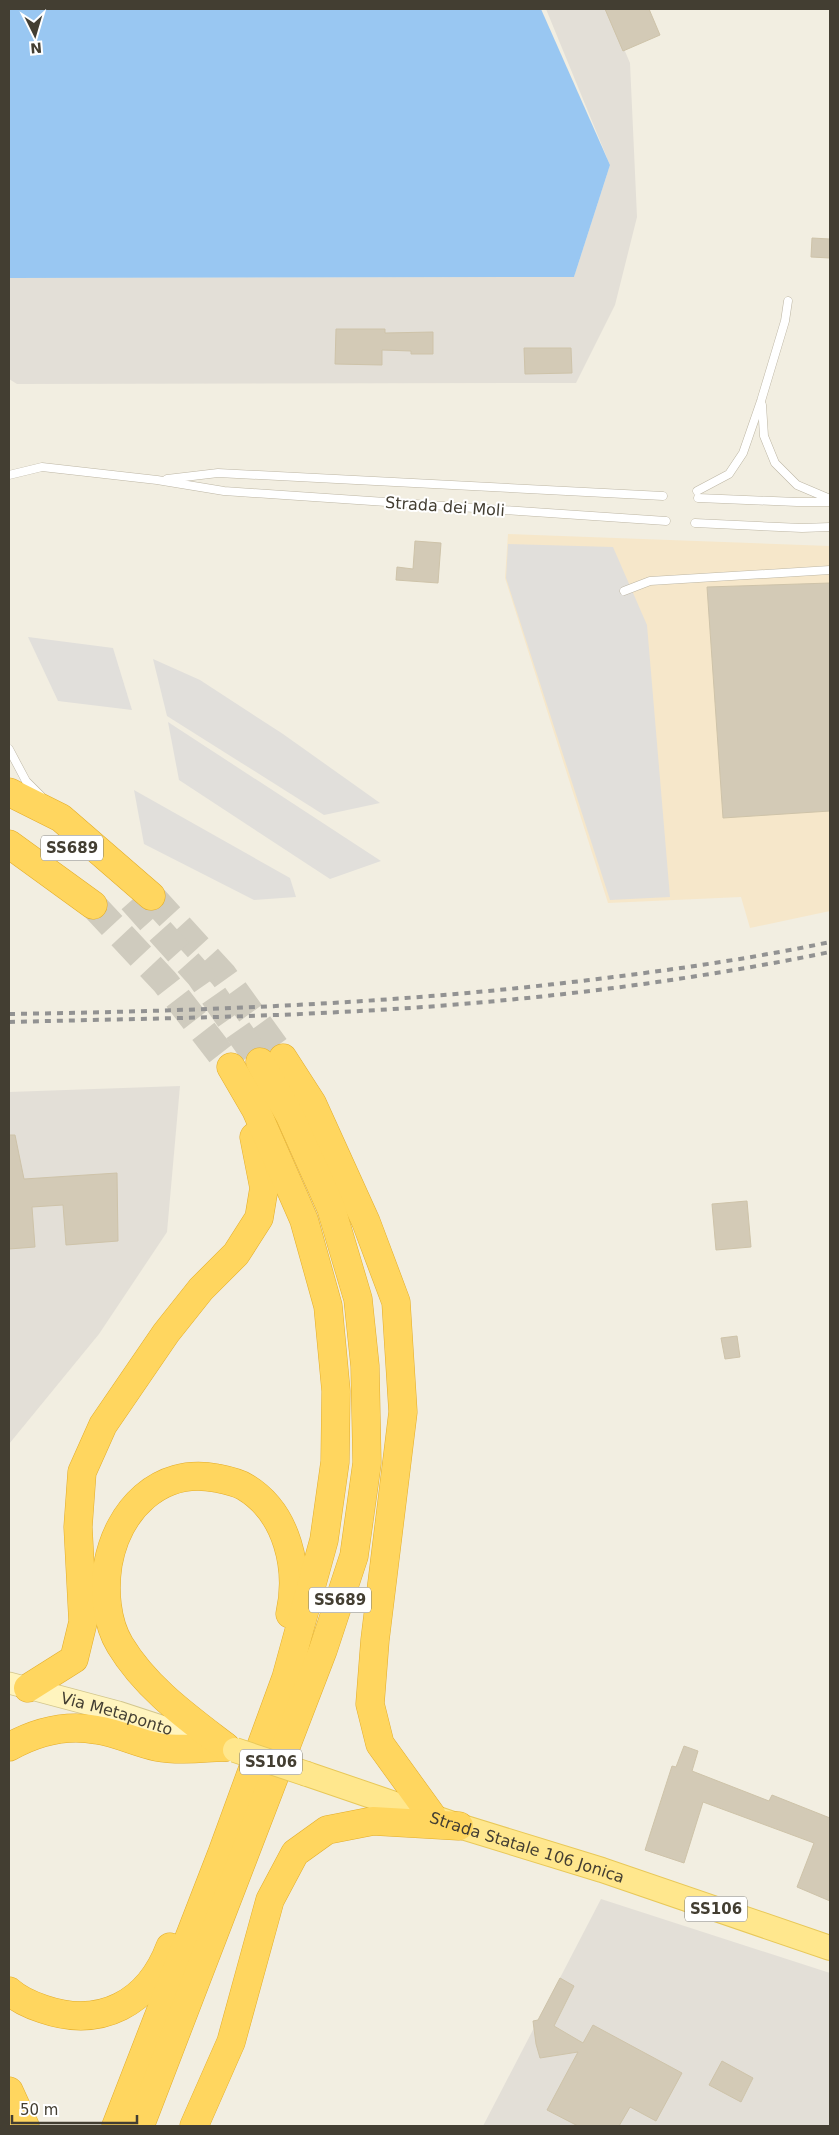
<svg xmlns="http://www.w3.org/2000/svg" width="839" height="2135" font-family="'DejaVu Sans',sans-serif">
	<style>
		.commercial { fill: #f6e7ca }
		.industrial { fill: #e3dfd7 }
		.parking { fill: #e1dfdb }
		.water { fill: #99c7f2 }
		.building { fill: #d3cab6; stroke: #cec3a9 }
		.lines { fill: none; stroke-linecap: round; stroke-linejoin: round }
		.highway-tunnel { stroke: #cfcbbe; stroke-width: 28; stroke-dasharray: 28 14; stroke-linecap: butt }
		.lane-casing { stroke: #bdb6a4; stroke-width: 9 }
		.secondary-casing { stroke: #d3c78e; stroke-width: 23 }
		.primary-casing { stroke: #e8c859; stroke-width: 26 }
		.highway-casing { stroke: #e3ad2a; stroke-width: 29 }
		.lane { stroke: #fff; stroke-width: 8 }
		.secondary { stroke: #fff4be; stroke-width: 21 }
		.primary { stroke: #ffe78d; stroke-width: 24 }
		.highway { stroke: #ffd65f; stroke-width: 28 }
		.rail { stroke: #929292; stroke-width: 4; stroke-dasharray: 6 6; stroke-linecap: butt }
		.primary-bridge-casing { stroke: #e8c859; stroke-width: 26; stroke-linecap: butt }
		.primary-bridge { stroke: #ffe78d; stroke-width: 24 }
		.labels { text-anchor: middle; stroke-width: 4; stroke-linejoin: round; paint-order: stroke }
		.shield { fill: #fff; stroke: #7b7870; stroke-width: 1 }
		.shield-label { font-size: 15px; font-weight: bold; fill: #433e32 }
		.street-label { font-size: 16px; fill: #433e32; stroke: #fff }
	</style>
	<rect width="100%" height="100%" fill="#f2eee1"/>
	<!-- commercial -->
	<path class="commercial" d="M508,534L830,546V911L750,928L741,897L608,903L505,578Z"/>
	<!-- industrial -->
	<g class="industrial">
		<path d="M546,9H607L630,63L637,217L615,305L576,383L17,384L9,379V278L574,277L610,165Z"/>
		<path d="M180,1086L167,1232L99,1334L9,1444V1092Z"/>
		<path d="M601,1899L830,1973V2126H483Z"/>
	</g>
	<!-- parking -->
	<g class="parking">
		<path d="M508,544L613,547L647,625L670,897L610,900L506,578Z"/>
		<path d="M28,637L113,648L132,710L58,701Z"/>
		<path d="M153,659L200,680L283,734L380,803L324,815L167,716Z"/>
		<path d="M168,722L381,861L330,879L179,780Z"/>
		<path d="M134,790L290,878L296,897L254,900L144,844Z"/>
	</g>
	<!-- water -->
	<path class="water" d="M9,9H541L610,165L574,277L9,278Z"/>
	<!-- building -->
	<g class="building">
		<path d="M605,9H649L660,35L623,51Z"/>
		<path d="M812,238L830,239V258L811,257Z"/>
		<path d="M336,329H385V333L433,332V354H411V351L382,350V365L335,364Z"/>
		<path d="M524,348H571L572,373L525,374Z"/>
		<path d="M415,541L441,543L438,583L396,580L397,567L413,569Z"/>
		<path d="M830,583V811L723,818L707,587Z"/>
		<path d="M9,1135H15L24,1179L117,1173L118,1241L66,1245L63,1205L32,1207L35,1247L9,1249Z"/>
		<path d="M747,1201L751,1247L716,1250L712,1204Z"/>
		<path d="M737,1336L740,1357L725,1359L721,1338Z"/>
		<path d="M684,1746L698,1751L692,1771L769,1801L772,1795L830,1818V1901L797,1887L814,1843L703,1802L684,1863L645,1850L672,1766L676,1767Z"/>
		<path d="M560,1978L574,1986L554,2026L583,2043L593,2025L682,2073L656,2121L630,2107L619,2126H578L547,2110L578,2052L540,2058L536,2044L533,2021L538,2020Z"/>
		<path d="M722,2061L753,2078L741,2102L709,2085Z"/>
	</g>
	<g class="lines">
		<!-- highway-tunnel -->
		<g class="highway-tunnel">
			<path d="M151,896L223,975L283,1058"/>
			<path d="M132,900L200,976L260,1062"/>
			<path d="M93,905L165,982L231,1067"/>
		</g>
		<!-- lane casing -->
		<g class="lane-casing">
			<g id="lane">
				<path d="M762,405L764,436L775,463L797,485L830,499"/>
				<path d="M9,475L42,467L157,480L224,491L666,521"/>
				<path d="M167,479L218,473L663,496"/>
				<path d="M697,491L729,474L743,453L761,401L785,321L788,301"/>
				<path d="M698,498L797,502H830"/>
				<path d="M695,523L802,528L830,527"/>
				<path d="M624,591L650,581L830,570"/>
				<path d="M9,749L26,781L41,796"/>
			</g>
		</g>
		<!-- secondary casing -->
		<g class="secondary-casing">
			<g id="secondary">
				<path id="s1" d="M9,1683L118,1712L213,1743"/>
			</g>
		</g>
		<!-- primary casing -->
		<g class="primary-casing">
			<g id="primary">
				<path id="s2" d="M307,1774L459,1826L602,1870L830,1948"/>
			</g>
		</g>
		<!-- highway casing -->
		<g class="highway-casing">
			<g id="highway">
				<path d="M9,792L61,818L151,896"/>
				<path d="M9,844L93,905"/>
				<path d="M283,1058L312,1103L366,1222L396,1302L403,1412L375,1640L370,1704L380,1744L432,1816"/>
				<path d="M28,1688L74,1659L83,1622L78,1527L82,1472L103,1425L166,1333L201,1289L236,1254L259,1218L264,1188L254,1137"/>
				<path d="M9,1747C36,1732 66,1724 97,1730C118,1733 137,1743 157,1747C179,1751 203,1748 226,1747"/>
				<path d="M226,1747C187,1717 146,1688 120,1645C106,1622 104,1590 108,1564C118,1510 159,1467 216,1478C226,1480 237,1482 245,1487C288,1513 300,1569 290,1614"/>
				<path d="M9,1991C19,2000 31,2005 43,2009C101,2029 149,2003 170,1947"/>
				<path d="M9,2091L25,2126"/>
				<path d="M116,2126L222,1853L286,1678L324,1540L335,1462L336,1391L328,1306L304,1220L256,1110L231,1067"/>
				<path d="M140,2126L323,1650L354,1556L367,1463L365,1366L358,1299L331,1208L290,1116L260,1062"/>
				<path d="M194,2126L231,2042L270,1900L295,1853L327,1830L373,1821L459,1826"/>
			</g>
		</g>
		<!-- lane -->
		<use href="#lane" class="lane"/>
		<!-- secondary -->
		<use href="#secondary" class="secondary"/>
		<!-- primary -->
		<use href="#primary" class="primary"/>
		<!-- highway -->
		<use href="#highway" class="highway"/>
		<!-- rail -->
		<g class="rail">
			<path d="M9,1014C211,1011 413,1003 613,977C686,968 759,957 830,942"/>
			<path d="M9,1022C119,1019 230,1018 341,1012C504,1004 669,985 830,952"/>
		</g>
		<!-- primary-bridge casing -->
		<g class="primary-bridge-casing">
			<path id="primary-bridge" d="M235,1750L307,1774"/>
		</g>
		<!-- primary-bridge -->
		<use href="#primary-bridge" class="primary-bridge"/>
	</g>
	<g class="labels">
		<!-- shield labels -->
		<g class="shield">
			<rect x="41" y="835.5" width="62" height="25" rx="4"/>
			<rect x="309" y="1587.5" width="62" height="25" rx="4"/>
			<rect x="240" y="1749.5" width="62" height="25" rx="4"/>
			<rect x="685" y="1896.5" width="62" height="25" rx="4"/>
		</g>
		<g class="shield-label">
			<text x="72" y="853">SS689</text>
			<text x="340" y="1605">SS689</text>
			<text x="271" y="1767">SS106</text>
			<text x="716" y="1914">SS106</text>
		</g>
		<!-- street labels -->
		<g class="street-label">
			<text transform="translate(445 506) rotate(4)" y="6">Strada dei Moli</text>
			<text dy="6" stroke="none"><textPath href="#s1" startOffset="112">Via Metaponto</textPath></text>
			<text dy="6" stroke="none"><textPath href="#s2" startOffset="232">Strada Statale 106 Jonica</textPath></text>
		</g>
	</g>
	<!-- border -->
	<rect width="839" height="2135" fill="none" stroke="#433e32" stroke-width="20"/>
	<!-- north arrow -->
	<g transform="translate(35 35) rotate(175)" stroke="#ffffff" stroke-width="4" paint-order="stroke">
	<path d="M0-4L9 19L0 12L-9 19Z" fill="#433e32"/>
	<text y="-8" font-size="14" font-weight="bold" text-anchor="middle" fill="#433e32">N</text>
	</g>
	<!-- scale -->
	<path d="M12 2115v8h125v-8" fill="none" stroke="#433e32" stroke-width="2.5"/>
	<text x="20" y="2115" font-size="15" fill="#433e32" stroke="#ffffff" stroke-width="4" paint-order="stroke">50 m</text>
</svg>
